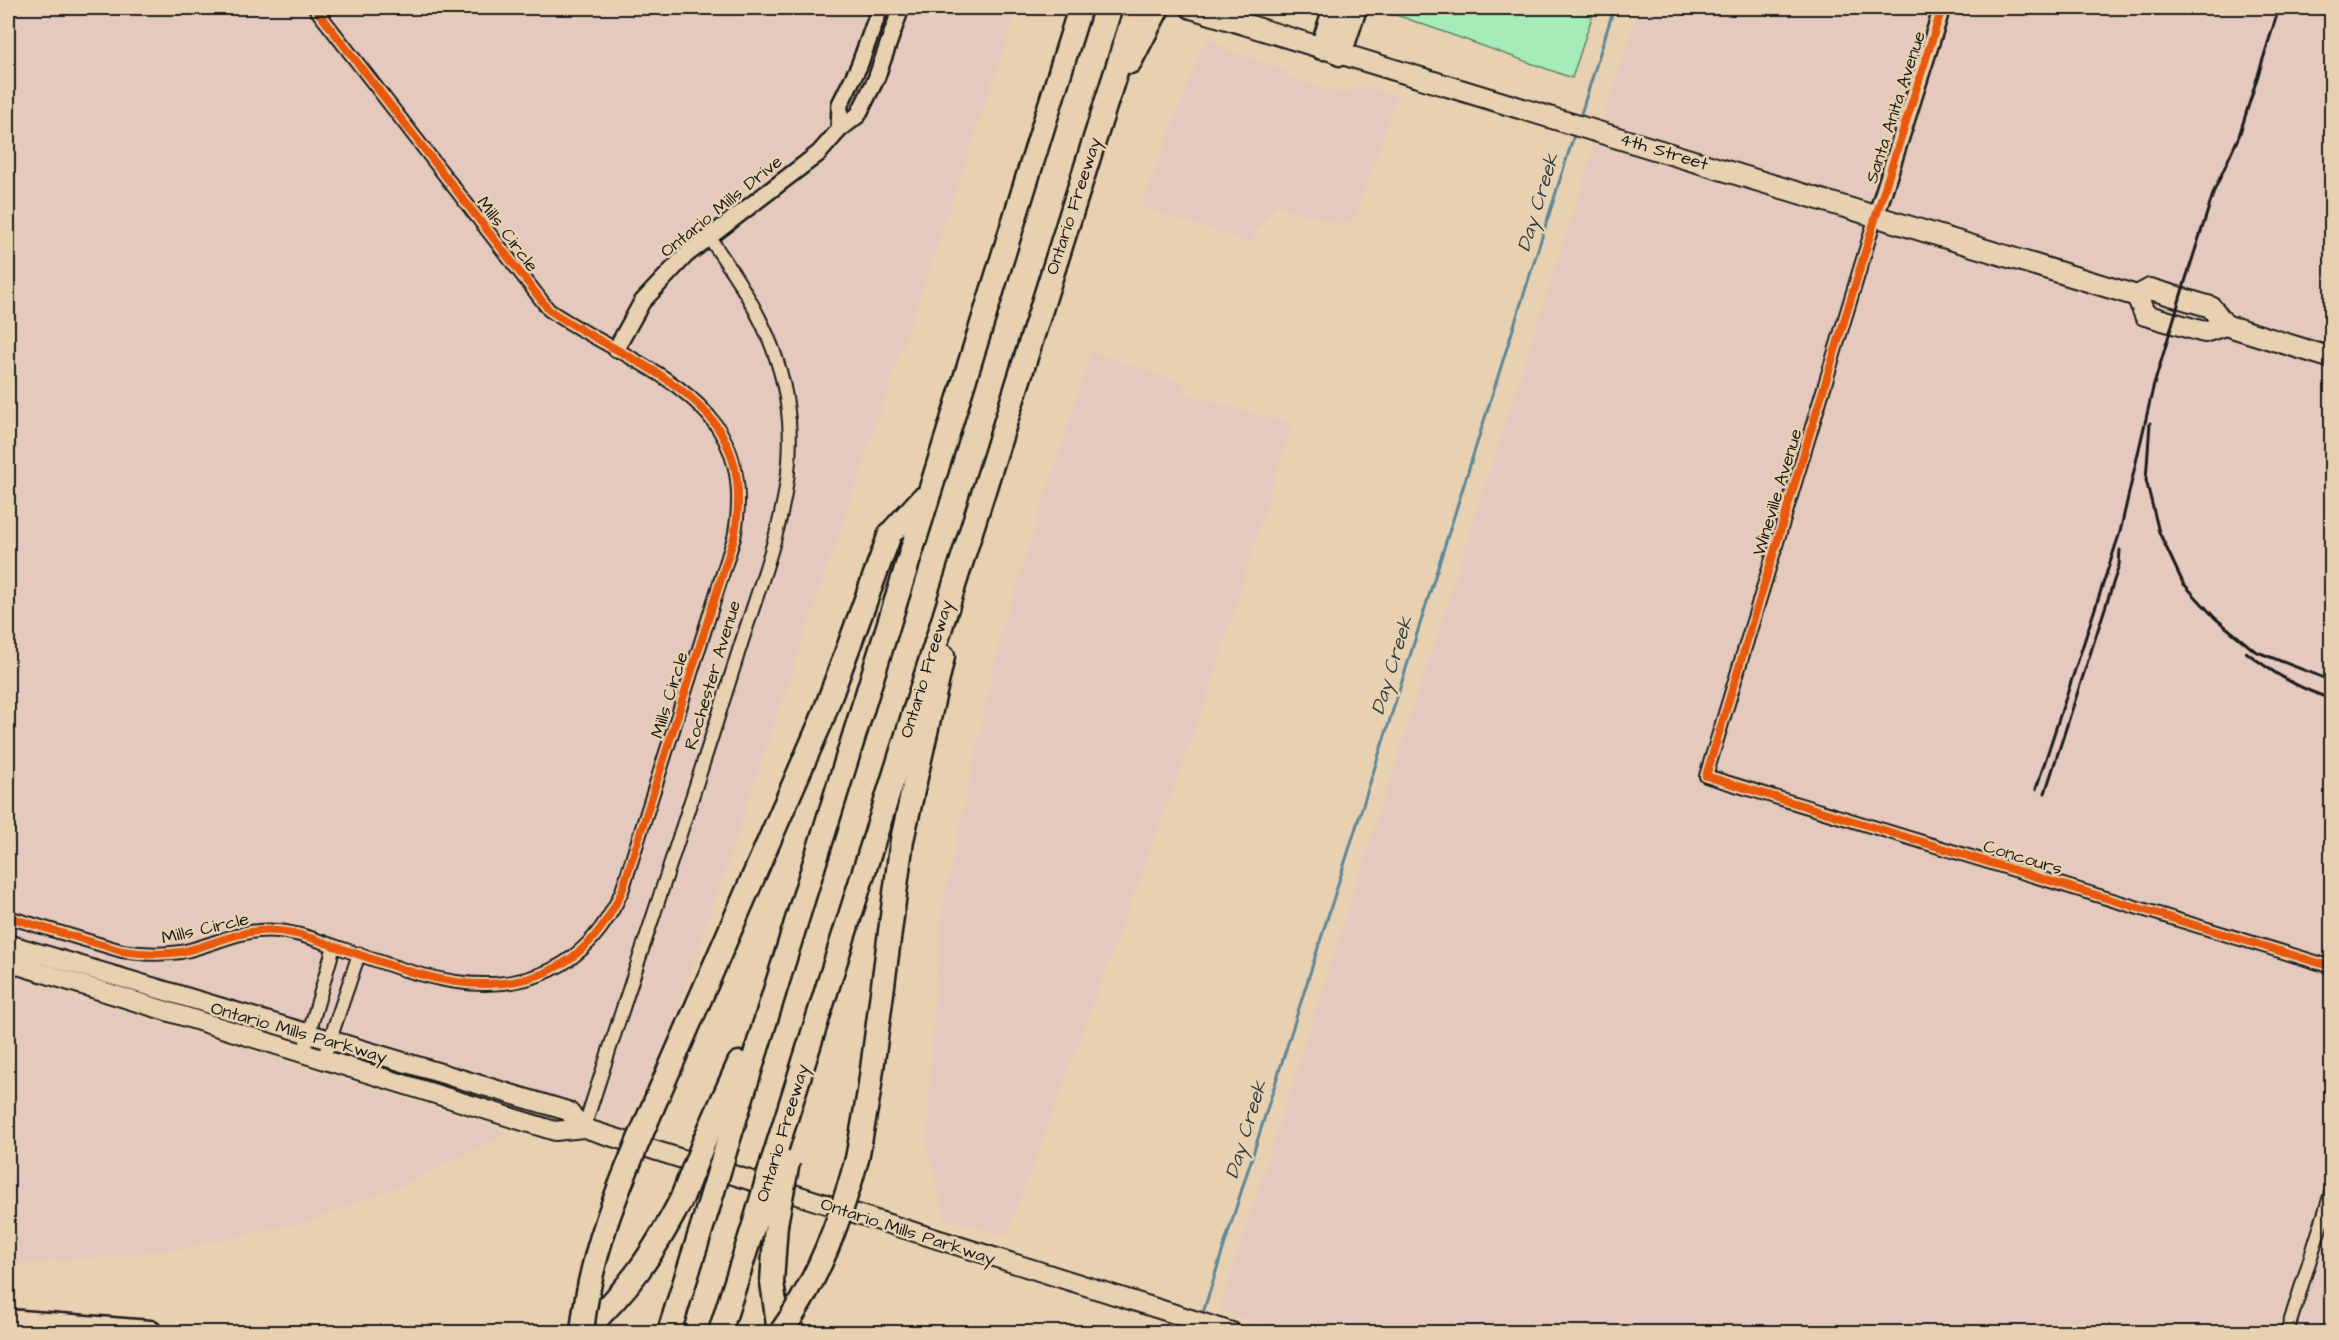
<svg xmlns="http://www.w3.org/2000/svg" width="2339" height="1340" font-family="'Architects Daughter',sans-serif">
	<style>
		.built { fill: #e5c9be }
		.green { fill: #a5ecb8; stroke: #60846a; stroke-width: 1.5 }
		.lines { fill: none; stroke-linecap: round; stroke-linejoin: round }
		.stream { stroke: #5d8798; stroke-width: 3 }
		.minor-casing { stroke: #1c1c1c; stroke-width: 16 }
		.tertiary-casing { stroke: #1c1c1c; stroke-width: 20 }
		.secondary-casing { stroke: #1c1c1c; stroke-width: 22 }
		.primary-casing { stroke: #1c1c1c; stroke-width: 24 }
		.motorway-casing { stroke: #1c1c1c; stroke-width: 27 }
		.minor { stroke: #e8d1b1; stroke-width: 12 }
		.tertiary { stroke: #e8d1b1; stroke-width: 15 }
		.secondary { stroke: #e8d1b1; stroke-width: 18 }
		.primary { stroke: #e8d1b1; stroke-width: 20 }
		.motorway { stroke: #e8d1b1; stroke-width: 22 }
		.rail { stroke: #1c1c1c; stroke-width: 3 }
		.motorway-bridge-casing { stroke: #1c1c1c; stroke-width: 27; stroke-linecap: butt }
		.motorway-bridge { stroke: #e8d1b1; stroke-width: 22 }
		.cycleway-casing { stroke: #e8d1b1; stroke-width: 11 }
		.cycleway { stroke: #e8590c; stroke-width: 8 }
		.labels { text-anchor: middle; stroke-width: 5; stroke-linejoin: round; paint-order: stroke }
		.street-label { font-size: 18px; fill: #1c1c1c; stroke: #e8d1b1 }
		.water-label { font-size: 20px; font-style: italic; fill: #324045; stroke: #e8d1b1 }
	</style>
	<rect width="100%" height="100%" fill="#e8d1b1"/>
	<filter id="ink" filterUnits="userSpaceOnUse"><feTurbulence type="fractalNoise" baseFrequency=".0167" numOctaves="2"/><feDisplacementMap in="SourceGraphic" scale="12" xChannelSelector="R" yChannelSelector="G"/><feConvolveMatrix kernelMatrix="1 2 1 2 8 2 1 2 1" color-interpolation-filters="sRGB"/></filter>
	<g filter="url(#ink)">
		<!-- built -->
		<g class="built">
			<path d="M8,8H1018L662,1055L624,1127L321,1036L8,936Z"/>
			<path d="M1639,8H2331V1332H1293L1219,1310Z"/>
			<path d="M1206,37L1230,52L1282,69L1293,79L1344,94L1360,86L1397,97L1355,219L1338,224L1276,205L1250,243L1141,207Z"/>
			<path d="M1091,352L1185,384L1183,393L1291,424L1207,699L1007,1235L945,1219L927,1145L932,1030L943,905L1001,633Z"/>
			<path d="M8,976L511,1132L408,1183L314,1220L181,1249L8,1266Z"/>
		</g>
		<!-- green -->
		<path class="green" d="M1377,8H1595L1572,78Z"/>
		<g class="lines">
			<!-- stream -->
			<g class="stream">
				<path d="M1580,117L1614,8"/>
				<path d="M1202,1316L1575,132"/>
			</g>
			<!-- minor casing -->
			<g class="minor-casing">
				<g id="minor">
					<path d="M1876,216L1706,776L2332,967"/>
					<path d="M8,917L122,951C142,954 161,955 181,952C215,945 243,927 278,931C299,933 320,941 340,948C408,971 481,1003 551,970C585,954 607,925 622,891L734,538C762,396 641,372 549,310L315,8"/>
					<path d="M303,1054L334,946"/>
					<path d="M323,1060L359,954"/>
					<path d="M584,1128C634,972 687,817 736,660C759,584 796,502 789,421C783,347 750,297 709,237"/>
					<path d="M2287,1332L2332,1190"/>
				</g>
			</g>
			<!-- tertiary casing -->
			<g class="tertiary-casing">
				<g id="tertiary">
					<path d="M839,130L840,104L859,66L880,8"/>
					<path d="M1876,216L1942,8"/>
					<path d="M616,349L642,302L686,255L819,153L839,130L858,115L876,79L901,8"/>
				</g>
			</g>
			<!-- secondary casing -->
			<g class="secondary-casing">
				<g id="secondary">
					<path d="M8,944L568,1111L584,1128"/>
					<path d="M8,962L555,1131L584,1128L1232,1332"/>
				</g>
			</g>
			<!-- primary casing -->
			<g class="primary-casing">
				<g id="primary">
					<path d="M1191,8L2137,296L2150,289L2211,307L2225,325"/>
					<path d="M2137,296L2145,315L2204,332L2225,325L2332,358"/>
				</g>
			</g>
			<!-- motorway casing -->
			<g class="motorway-casing">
				<g id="motorway">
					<path d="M1322,48L1335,8"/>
					<path d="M1340,54L1355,8"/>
					<path d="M1130,62L1158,8"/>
					<path d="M658,1095L821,722L890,534L922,499"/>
					<path d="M706,1137L739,1063"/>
					<path d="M727,1145L1080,8"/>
					<path d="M857,1159L869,1092L902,840L943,656"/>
					<path d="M773,1160L1136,8"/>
					<path d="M776,1224L772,1282L779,1332"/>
					<path d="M8,1321L150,1332"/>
					<path d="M583,1332C629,1289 652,1256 681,1200"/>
					<path d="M669,1332L707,1211"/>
					<path d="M720,1332L754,1225"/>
				</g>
			</g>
			<!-- minor -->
			<use href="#minor" class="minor"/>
			<!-- tertiary -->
			<use href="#tertiary" class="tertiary"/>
			<!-- secondary -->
			<use href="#secondary" class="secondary"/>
			<!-- primary -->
			<use href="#primary" class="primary"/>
			<!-- motorway -->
			<use href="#motorway" class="motorway"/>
			<!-- rail -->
			<g class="rail">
				<path d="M2150,423L2146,480L2159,532L2183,583L2215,618L2255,651L2332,681"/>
				<path d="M2246,652C2273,673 2299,689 2332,699"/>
				<path d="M2036,789L2120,532L2153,388L2184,285L2214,191L2239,136L2279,8"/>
				<path d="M2045,793L2119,565L2120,550"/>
			</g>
			<!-- motorway-bridge casing -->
			<g class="motorway-bridge-casing">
				<g id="motorway-bridge">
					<path d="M681,1200L706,1137"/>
					<path d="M707,1211L727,1145"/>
					<path d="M776,1224L788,1162"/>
					<path d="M754,1225L773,1160"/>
					<path d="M582,1332C591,1244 624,1175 658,1095"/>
					<path d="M781,1332C818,1281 840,1220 857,1159"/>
				</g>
			</g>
			<!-- motorway-bridge -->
			<use href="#motorway-bridge" class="motorway-bridge"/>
			<!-- cycleway casing -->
			<g class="cycleway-casing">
				<g id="cycleway">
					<path d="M1942,8L1876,216L1706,776L2332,967"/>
					<path d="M8,917L122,951C142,954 161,955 181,952C215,945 243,927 278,931C299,933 320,941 340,948C408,971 481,1003 551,970C585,954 607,925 622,891L734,538C762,396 641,372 549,310L315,8"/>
				</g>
			</g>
			<!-- cycleway -->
			<use href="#cycleway" class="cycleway"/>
		</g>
	</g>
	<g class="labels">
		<!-- street labels -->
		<g class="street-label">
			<text transform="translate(1895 107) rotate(-72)" y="6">Santa Anita Avenue</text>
			<text transform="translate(1664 151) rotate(17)" y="6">4th Street</text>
			<text transform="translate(721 206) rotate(-39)" y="6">Ontario Mills Drive</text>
			<text transform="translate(1073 206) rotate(-72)" y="6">Ontario Freeway</text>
			<text transform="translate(508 234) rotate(53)" y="6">Mills Circle</text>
			<text transform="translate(1777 492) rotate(-73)" y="6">Wineville Avenue</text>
			<text transform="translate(926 669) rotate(-73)" y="6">Ontario Freeway</text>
			<text transform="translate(712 675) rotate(-73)" y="6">Rochester Avenue</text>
			<text transform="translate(669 695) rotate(-73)" y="6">Mills Circle</text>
			<text transform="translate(2023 857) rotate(17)" y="6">Concours</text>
			<text transform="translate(205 928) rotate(-13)" y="6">Mills Circle</text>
			<text transform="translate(299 1032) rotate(16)" y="6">Ontario Mills Parkway</text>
			<text transform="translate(782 1133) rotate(-73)" y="6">Ontario Freeway</text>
			<text transform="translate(908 1231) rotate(18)" y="6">Ontario Mills Parkway</text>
		</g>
		<!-- water labels -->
		<g class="water-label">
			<text transform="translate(1537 202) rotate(-73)" y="7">Day Creek</text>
			<text transform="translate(1391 665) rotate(-73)" y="7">Day Creek</text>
			<text transform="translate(1245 1129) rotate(-73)" y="7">Day Creek</text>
		</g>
	</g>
	<!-- margin -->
	<rect width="2339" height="1340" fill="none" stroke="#e8d1b1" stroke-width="30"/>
	<rect x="15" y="15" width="2309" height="1310" fill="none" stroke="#1c1c1c" stroke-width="2" filter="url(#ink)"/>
</svg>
